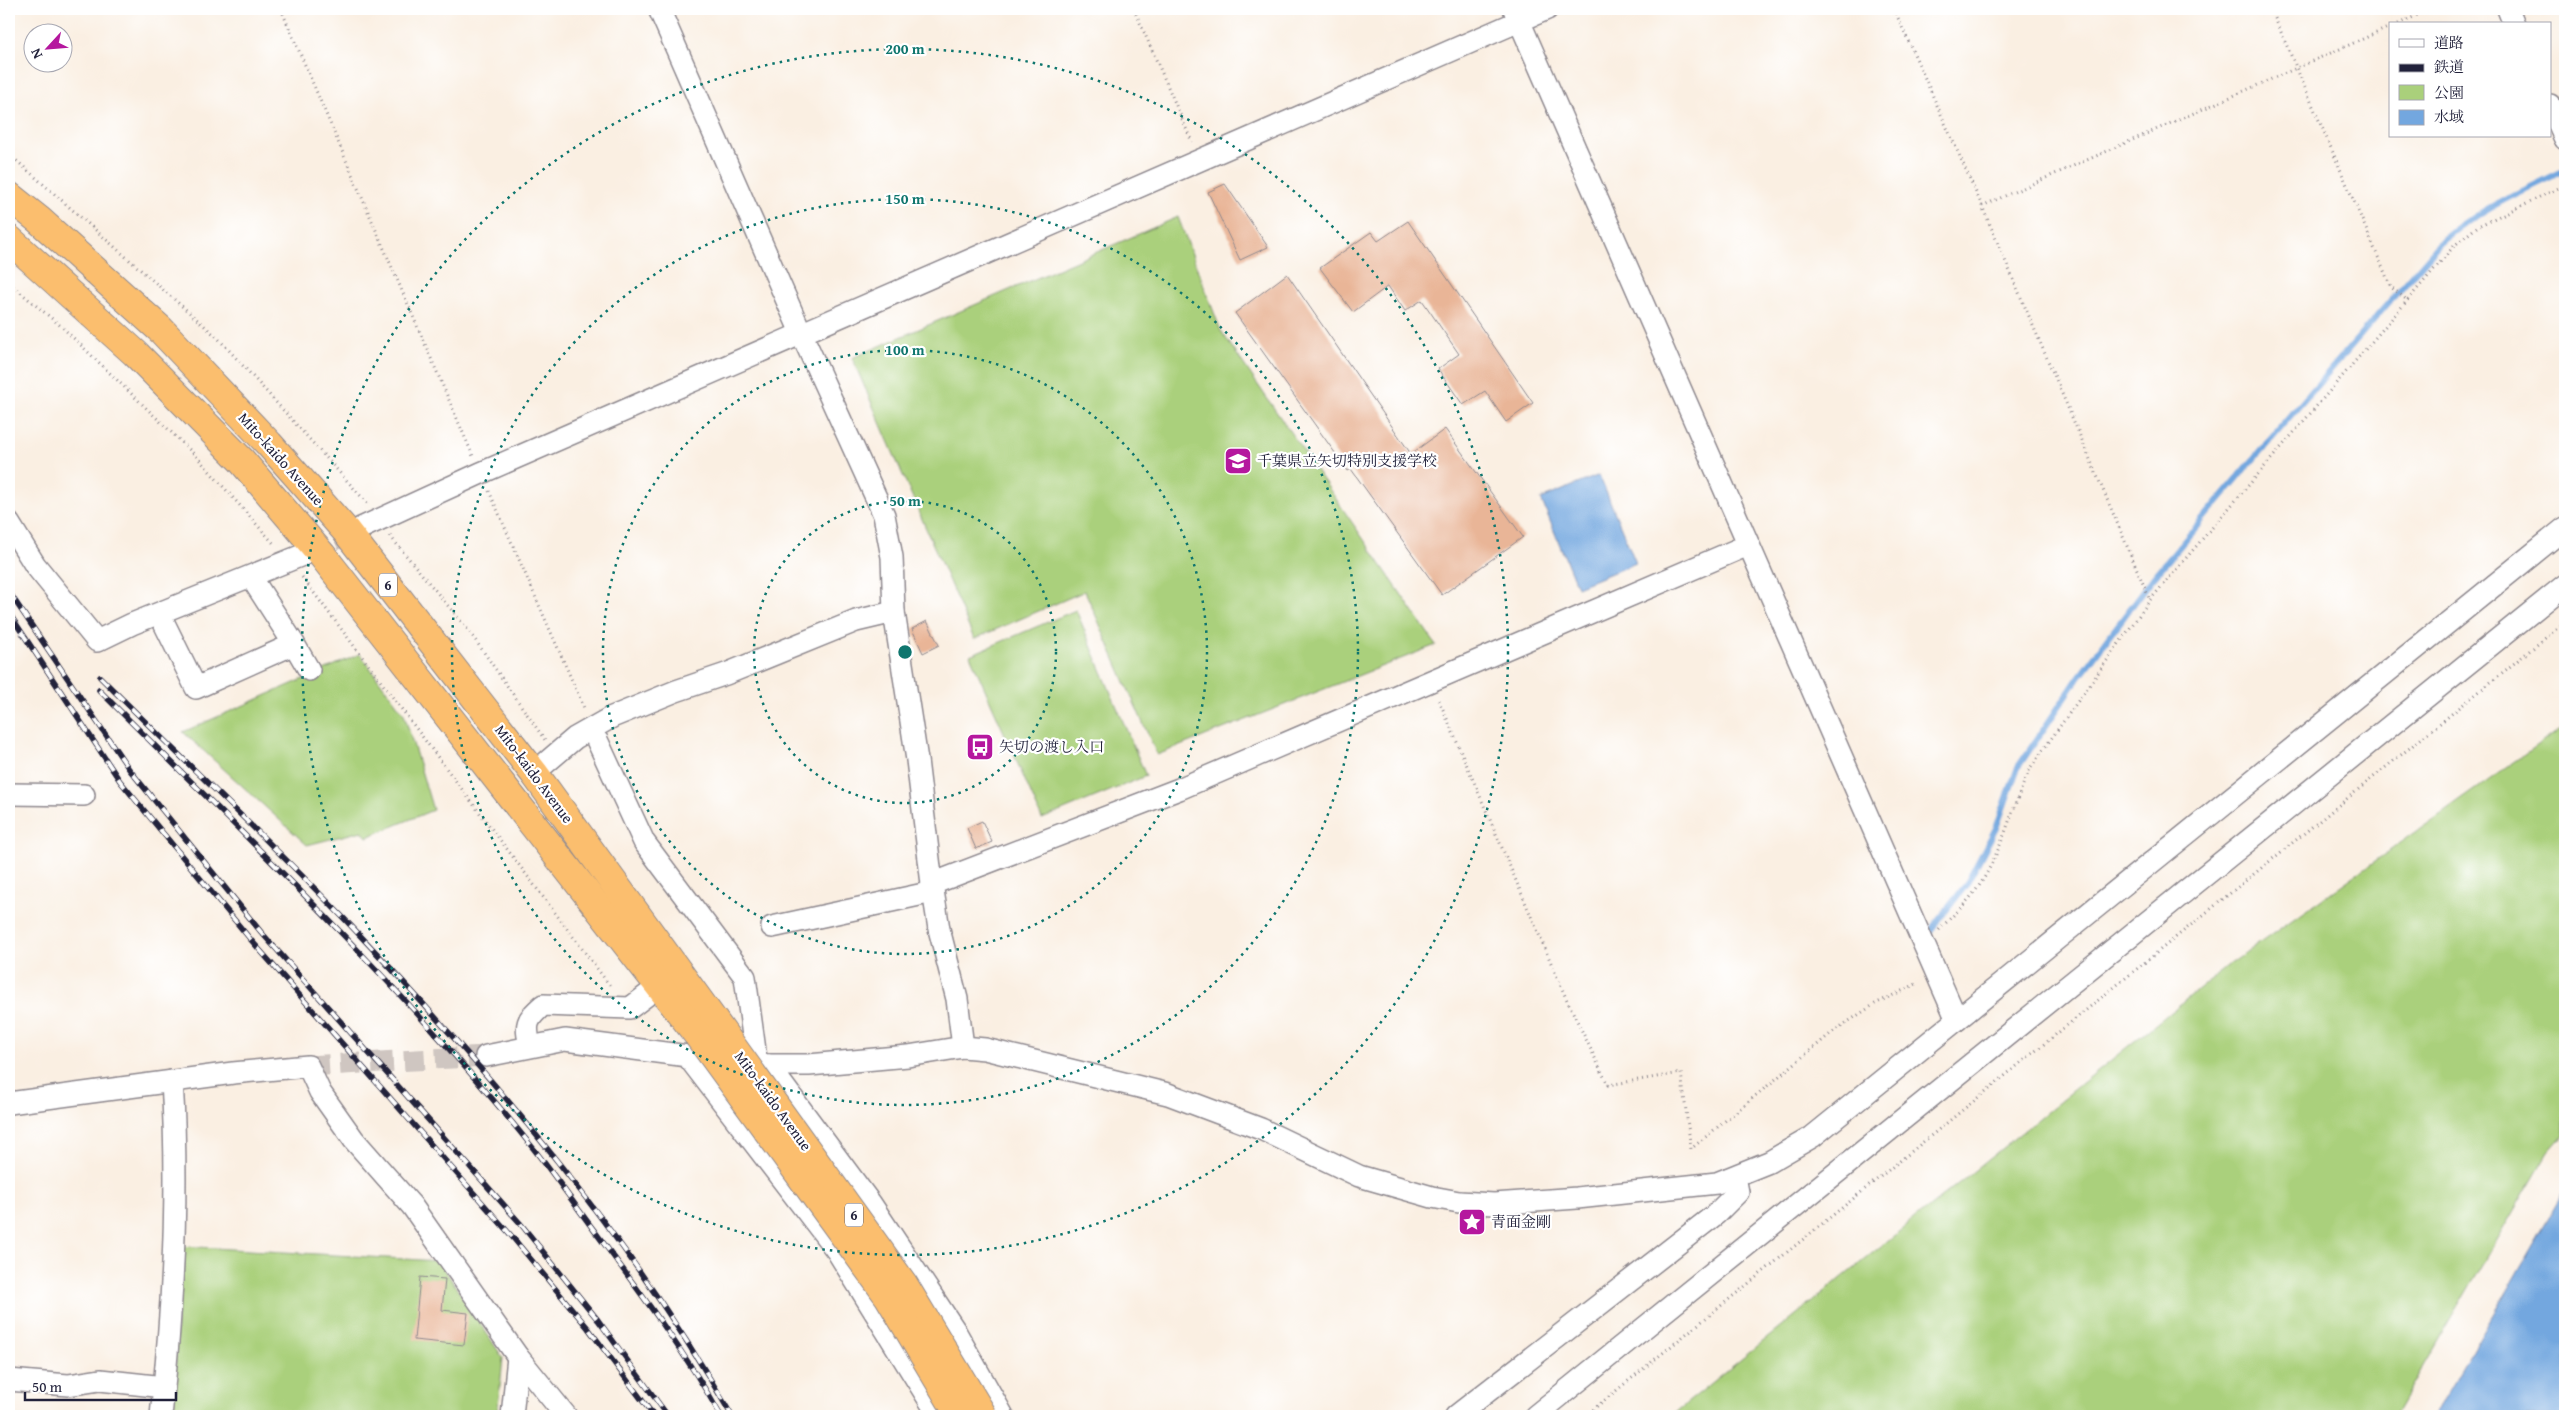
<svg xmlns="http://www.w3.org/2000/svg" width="2574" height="1425" font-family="'Gentium Book Plus','Noto Serif JP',serif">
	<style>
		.green { fill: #aad07b; stroke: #66795b }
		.water { fill: #73a7df; stroke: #4a648d }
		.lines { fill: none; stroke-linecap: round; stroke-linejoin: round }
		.stream { stroke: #73a7df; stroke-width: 6 }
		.building { fill: #e9b597 }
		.minor-tunnel { stroke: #cfc6c1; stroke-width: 21; stroke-dasharray: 21 11; stroke-linecap: butt }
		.minor-casing { stroke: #8e888e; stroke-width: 24 }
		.highway-casing { stroke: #8e888e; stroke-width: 30 }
		.path { stroke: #8e888e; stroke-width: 3; stroke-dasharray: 1 4; stroke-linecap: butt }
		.minor { stroke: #fff; stroke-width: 21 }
		.highway { stroke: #fbbe6e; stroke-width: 28 }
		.rail-casing { stroke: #22223b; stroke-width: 5.5 }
		.rail { stroke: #fff; stroke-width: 4; stroke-dasharray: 11; stroke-linecap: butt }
		.highway-bridge-casing { stroke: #8e888e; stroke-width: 30; stroke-linecap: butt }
		.highway-bridge { stroke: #fbbe6e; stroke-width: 28 }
		.ring { fill: none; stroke: #0f766e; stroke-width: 2.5; stroke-dasharray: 2.5 5 }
		.labels { text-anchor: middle; stroke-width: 4.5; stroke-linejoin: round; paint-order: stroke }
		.shield { fill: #fff; stroke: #646476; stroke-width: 1 }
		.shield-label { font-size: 14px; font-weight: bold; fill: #22223b }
		.street-label { font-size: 15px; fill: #22223b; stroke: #fff }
		.poi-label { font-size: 15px; fill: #22223b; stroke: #fff; text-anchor: start }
		.centre { fill: #0f766e; stroke: #fff; stroke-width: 2.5 }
		.ring-label { font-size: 15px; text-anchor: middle; font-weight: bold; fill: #0f766e; stroke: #fff; stroke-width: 4.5; stroke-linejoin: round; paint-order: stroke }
	</style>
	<rect width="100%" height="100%" fill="#fff"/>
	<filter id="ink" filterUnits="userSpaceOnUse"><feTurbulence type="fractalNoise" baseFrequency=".02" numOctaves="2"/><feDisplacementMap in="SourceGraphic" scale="10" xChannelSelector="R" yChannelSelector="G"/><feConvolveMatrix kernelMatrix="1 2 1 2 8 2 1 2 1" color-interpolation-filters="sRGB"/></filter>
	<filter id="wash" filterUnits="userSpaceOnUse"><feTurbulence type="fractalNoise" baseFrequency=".0096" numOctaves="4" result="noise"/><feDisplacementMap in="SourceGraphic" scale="20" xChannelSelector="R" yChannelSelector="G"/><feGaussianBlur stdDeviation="1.12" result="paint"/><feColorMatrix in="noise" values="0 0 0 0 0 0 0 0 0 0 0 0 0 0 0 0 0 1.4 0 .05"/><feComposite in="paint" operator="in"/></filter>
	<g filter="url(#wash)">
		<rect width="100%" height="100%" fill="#faefe2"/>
		<!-- green -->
		<g class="green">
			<path d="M1178,217L1221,331L1436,645L1157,755L1085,591L974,639L852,358Z"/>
			<path d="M1076,610L1146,776L1042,819L970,655Z"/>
			<path d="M360,654L404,714L433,810L367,837L362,831L307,845L183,732Z"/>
			<path d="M2565,726V1133L2548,1152L2394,1416H1671L2226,967Z"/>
			<path d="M179,1246L439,1261L503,1358L497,1416H174Z"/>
		</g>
		<!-- water -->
		<g class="water">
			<path d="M1599,475L1636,563L1577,587L1541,499Z"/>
			<path d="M2565,1190V1416H2434Z"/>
		</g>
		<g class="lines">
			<!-- stream -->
			<path class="stream" d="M1930,931L1966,885L1996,828L2018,767L2079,677L2153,578L2280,428L2443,240C2480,209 2523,191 2565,170"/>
		</g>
		<g id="blocks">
			<!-- building -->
			<g class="building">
				<path d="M1225,184L1268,247L1240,260L1208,192Z"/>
				<path d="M1408,221L1533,403L1506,422L1485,391L1463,405L1438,369L1459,354L1422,300L1405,311L1388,286L1353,312L1320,268L1371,232L1378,241Z"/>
				<path d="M1287,274L1411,454L1445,429L1523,537L1442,595L1351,469L1348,471L1235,313Z"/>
				<path d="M927,621L939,645L923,653L912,629Z"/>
				<path d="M982,821L992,842L976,849L967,828Z"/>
				<path d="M420,1277L445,1279L442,1310L468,1313L464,1345L414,1340Z"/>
			</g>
		</g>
	</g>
	<g filter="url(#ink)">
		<use href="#blocks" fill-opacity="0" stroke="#8e888e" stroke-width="1"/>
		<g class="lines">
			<!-- minor-tunnel -->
			<g class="minor-tunnel">
				<path d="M305,554L361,528"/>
				<path d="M308,1066L486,1056"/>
			</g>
			<!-- minor casing -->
			<g class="minor-casing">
				<g id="minor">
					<path d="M659,9L802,335L884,515L892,557L894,612L917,760L932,884L939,929L957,999L963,1047"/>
					<path d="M1514,9L1957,1020"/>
					<path d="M2508,9L2514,24"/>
					<path d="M2550,105L2565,139"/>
					<path d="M9,523L35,565L97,641L132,624L305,554"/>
					<path d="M361,528L481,473L1547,9"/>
					<path d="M160,615L196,688L294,644L251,577"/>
					<path d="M294,644L309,670"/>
					<path d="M597,740L644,842L745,977L757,1065"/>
					<path d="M534,773L575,738L612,717L676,691L726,674L856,621L894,612"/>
					<path d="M9,794L84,795"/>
					<path d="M932,884L1179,789L1748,545"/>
					<path d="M772,927L933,892"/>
					<path d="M530,1046C525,1024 526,1020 543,1005L630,1008L659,986"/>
					<path d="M486,1056L565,1040L757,1065H809L908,1056L963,1047L985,1049L1168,1094L1261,1129L1359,1176L1432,1197L1459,1202L1494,1204L1577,1198L1717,1183L1769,1162L1812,1137L2565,528"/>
					<path d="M688,1057L837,1251L939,1416"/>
					<path d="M768,1065L871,1204L954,1329L1003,1416"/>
					<path d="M9,1103L233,1073L308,1066L320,1092L354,1140L412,1206L518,1357L566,1416"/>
					<path d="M9,1380L68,1385L100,1380L164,1387"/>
					<path d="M161,1416C173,1306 179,1192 172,1081"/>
					<path d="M512,1416L518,1357"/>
					<path d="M1456,1416L1716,1214L1738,1192L1735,1177"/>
					<path d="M1535,1416L2565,585"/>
				</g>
			</g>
			<!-- highway casing -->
			<g class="highway-casing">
				<g id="highway">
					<path d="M9,196L39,220L161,330L269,444L346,531L534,773L714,1021"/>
					<path d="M9,239L135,353L241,460L322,555L697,1034"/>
				</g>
			</g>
			<!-- path -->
			<g class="path">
				<path d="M281,9L473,456"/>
				<path d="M1134,9L1192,142"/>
				<path d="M1894,9L1982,206L2150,600"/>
				<path d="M2271,9L2391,287L2407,300"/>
				<path d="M2398,24L2431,9"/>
				<path d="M9,154L217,337L368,504"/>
				<path d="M1982,206L2390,27"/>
				<path d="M9,283L62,327L196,456L275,545"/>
				<path d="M489,491L585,710"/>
				<path d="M390,536L469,631L545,740"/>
				<path d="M302,577L611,987"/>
				<path d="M1439,700L1566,998L1608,1085L1681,1073L1691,1149L1834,1031L1875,1004L1918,983"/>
				<path d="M1939,930C1950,918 1963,907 1973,894C2001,859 2011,807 2031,767L2150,600L2455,245L2478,226L2565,185"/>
				<path d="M1585,1416L2565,622"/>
			</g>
			<!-- minor -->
			<use href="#minor" class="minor"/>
			<!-- highway -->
			<use href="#highway" class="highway"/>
			<!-- rail casing -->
			<g class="rail-casing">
				<g id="rail">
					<path d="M9,592L129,769L261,932L520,1223L598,1320L668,1416"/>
					<path d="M9,613L120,781L251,940L509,1233L588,1328L654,1416"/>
					<path d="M100,677C184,761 272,843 354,929C495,1078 630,1238 732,1416"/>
					<path d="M99,690C247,838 401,984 533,1148C555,1176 575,1205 596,1233C640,1292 685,1352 721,1416"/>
				</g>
			</g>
			<!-- rail -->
			<use href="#rail" class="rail"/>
			<!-- highway-bridge casing -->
			<g class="highway-bridge-casing">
				<g id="highway-bridge">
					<path d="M714,1021L904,1285L983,1416"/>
					<path d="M697,1034L889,1297L960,1416"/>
				</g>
			</g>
			<!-- highway-bridge -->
			<use href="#highway-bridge" class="highway-bridge"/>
		</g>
	</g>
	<!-- distance rings -->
	<g class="ring">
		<circle cx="905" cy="652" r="151"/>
		<circle cx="905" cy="652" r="302"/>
		<circle cx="905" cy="652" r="453"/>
		<circle cx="905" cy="652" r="603"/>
	</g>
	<!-- icons -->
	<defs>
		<g id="school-square" transform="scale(1.4375)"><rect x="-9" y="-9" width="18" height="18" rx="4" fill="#b5179e" stroke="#fff"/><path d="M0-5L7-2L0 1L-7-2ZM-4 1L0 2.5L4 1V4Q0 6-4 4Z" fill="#fff"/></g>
		<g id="bus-square" transform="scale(1.4375)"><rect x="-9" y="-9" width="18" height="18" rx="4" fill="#b5179e" stroke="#fff"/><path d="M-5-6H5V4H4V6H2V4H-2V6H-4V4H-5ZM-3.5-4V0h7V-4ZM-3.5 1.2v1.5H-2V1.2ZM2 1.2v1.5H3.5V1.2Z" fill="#fff"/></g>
		<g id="sight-square" transform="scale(1.4375)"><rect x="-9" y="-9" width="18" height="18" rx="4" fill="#b5179e" stroke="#fff"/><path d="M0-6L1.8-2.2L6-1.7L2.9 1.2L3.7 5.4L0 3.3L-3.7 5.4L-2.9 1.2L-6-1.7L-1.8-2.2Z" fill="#fff"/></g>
	</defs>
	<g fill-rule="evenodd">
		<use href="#school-square" x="1238" y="461"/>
		<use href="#bus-square" x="980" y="747"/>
		<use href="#sight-square" x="1472" y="1222"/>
	</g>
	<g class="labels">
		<!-- shield labels -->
		<g class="shield">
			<rect x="379" y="573.5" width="18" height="23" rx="4"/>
			<rect x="845" y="1203.5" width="18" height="23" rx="4"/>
		</g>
		<g class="shield-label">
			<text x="388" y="590">6</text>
			<text x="854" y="1220">6</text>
		</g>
		<!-- street labels -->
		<g class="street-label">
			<text transform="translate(281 459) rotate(48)" y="5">Mito-kaido Avenue</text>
			<text transform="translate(534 774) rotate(53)" y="5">Mito-kaido Avenue</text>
			<text transform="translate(773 1101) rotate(54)" y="5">Mito-kaido Avenue</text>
		</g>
		<!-- poi labels -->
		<g class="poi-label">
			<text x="1257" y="466">千葉県立矢切特別支援学校</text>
			<text x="999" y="752">矢切の渡し入口</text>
			<text x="1491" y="1227">青面金剛</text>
		</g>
	</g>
	<circle cx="905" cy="652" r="8" class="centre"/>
	<g class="ring-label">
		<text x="905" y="54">200 m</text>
		<text x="905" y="204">150 m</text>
		<text x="905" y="355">100 m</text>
		<text x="905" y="506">50 m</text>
	</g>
	<!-- margin -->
	<rect width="2574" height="1425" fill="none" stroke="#fff" stroke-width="30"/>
	<!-- legend -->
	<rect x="2389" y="22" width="162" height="115" fill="#ffffff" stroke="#a7a7b1"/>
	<rect x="2399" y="39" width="25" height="8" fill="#ffffff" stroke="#a7a7b1"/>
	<text x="2434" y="48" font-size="15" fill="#22223b">道路</text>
	<rect x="2399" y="64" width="25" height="8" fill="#22223b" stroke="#a7a7b1"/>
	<text x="2434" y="72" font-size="15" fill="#22223b">鉄道</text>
	<rect x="2399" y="85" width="25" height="15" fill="#aad07b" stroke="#a7a7b1"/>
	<text x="2434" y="98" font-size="15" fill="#22223b">公園</text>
	<rect x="2399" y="110" width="25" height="15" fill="#73a7df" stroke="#a7a7b1"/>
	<text x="2434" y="122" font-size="15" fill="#22223b">水域</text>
	<!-- north arrow -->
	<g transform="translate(48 48) rotate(244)"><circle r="24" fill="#ffffff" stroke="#a7a7b1"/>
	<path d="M0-4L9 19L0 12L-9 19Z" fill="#b5179e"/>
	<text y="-8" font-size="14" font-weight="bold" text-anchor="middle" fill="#22223b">N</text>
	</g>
	<!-- scale -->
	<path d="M25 1392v8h151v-8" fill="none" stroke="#22223b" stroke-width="2.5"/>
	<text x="32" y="1392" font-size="15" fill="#22223b" stroke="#ffffff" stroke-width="4" paint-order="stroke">50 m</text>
</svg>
